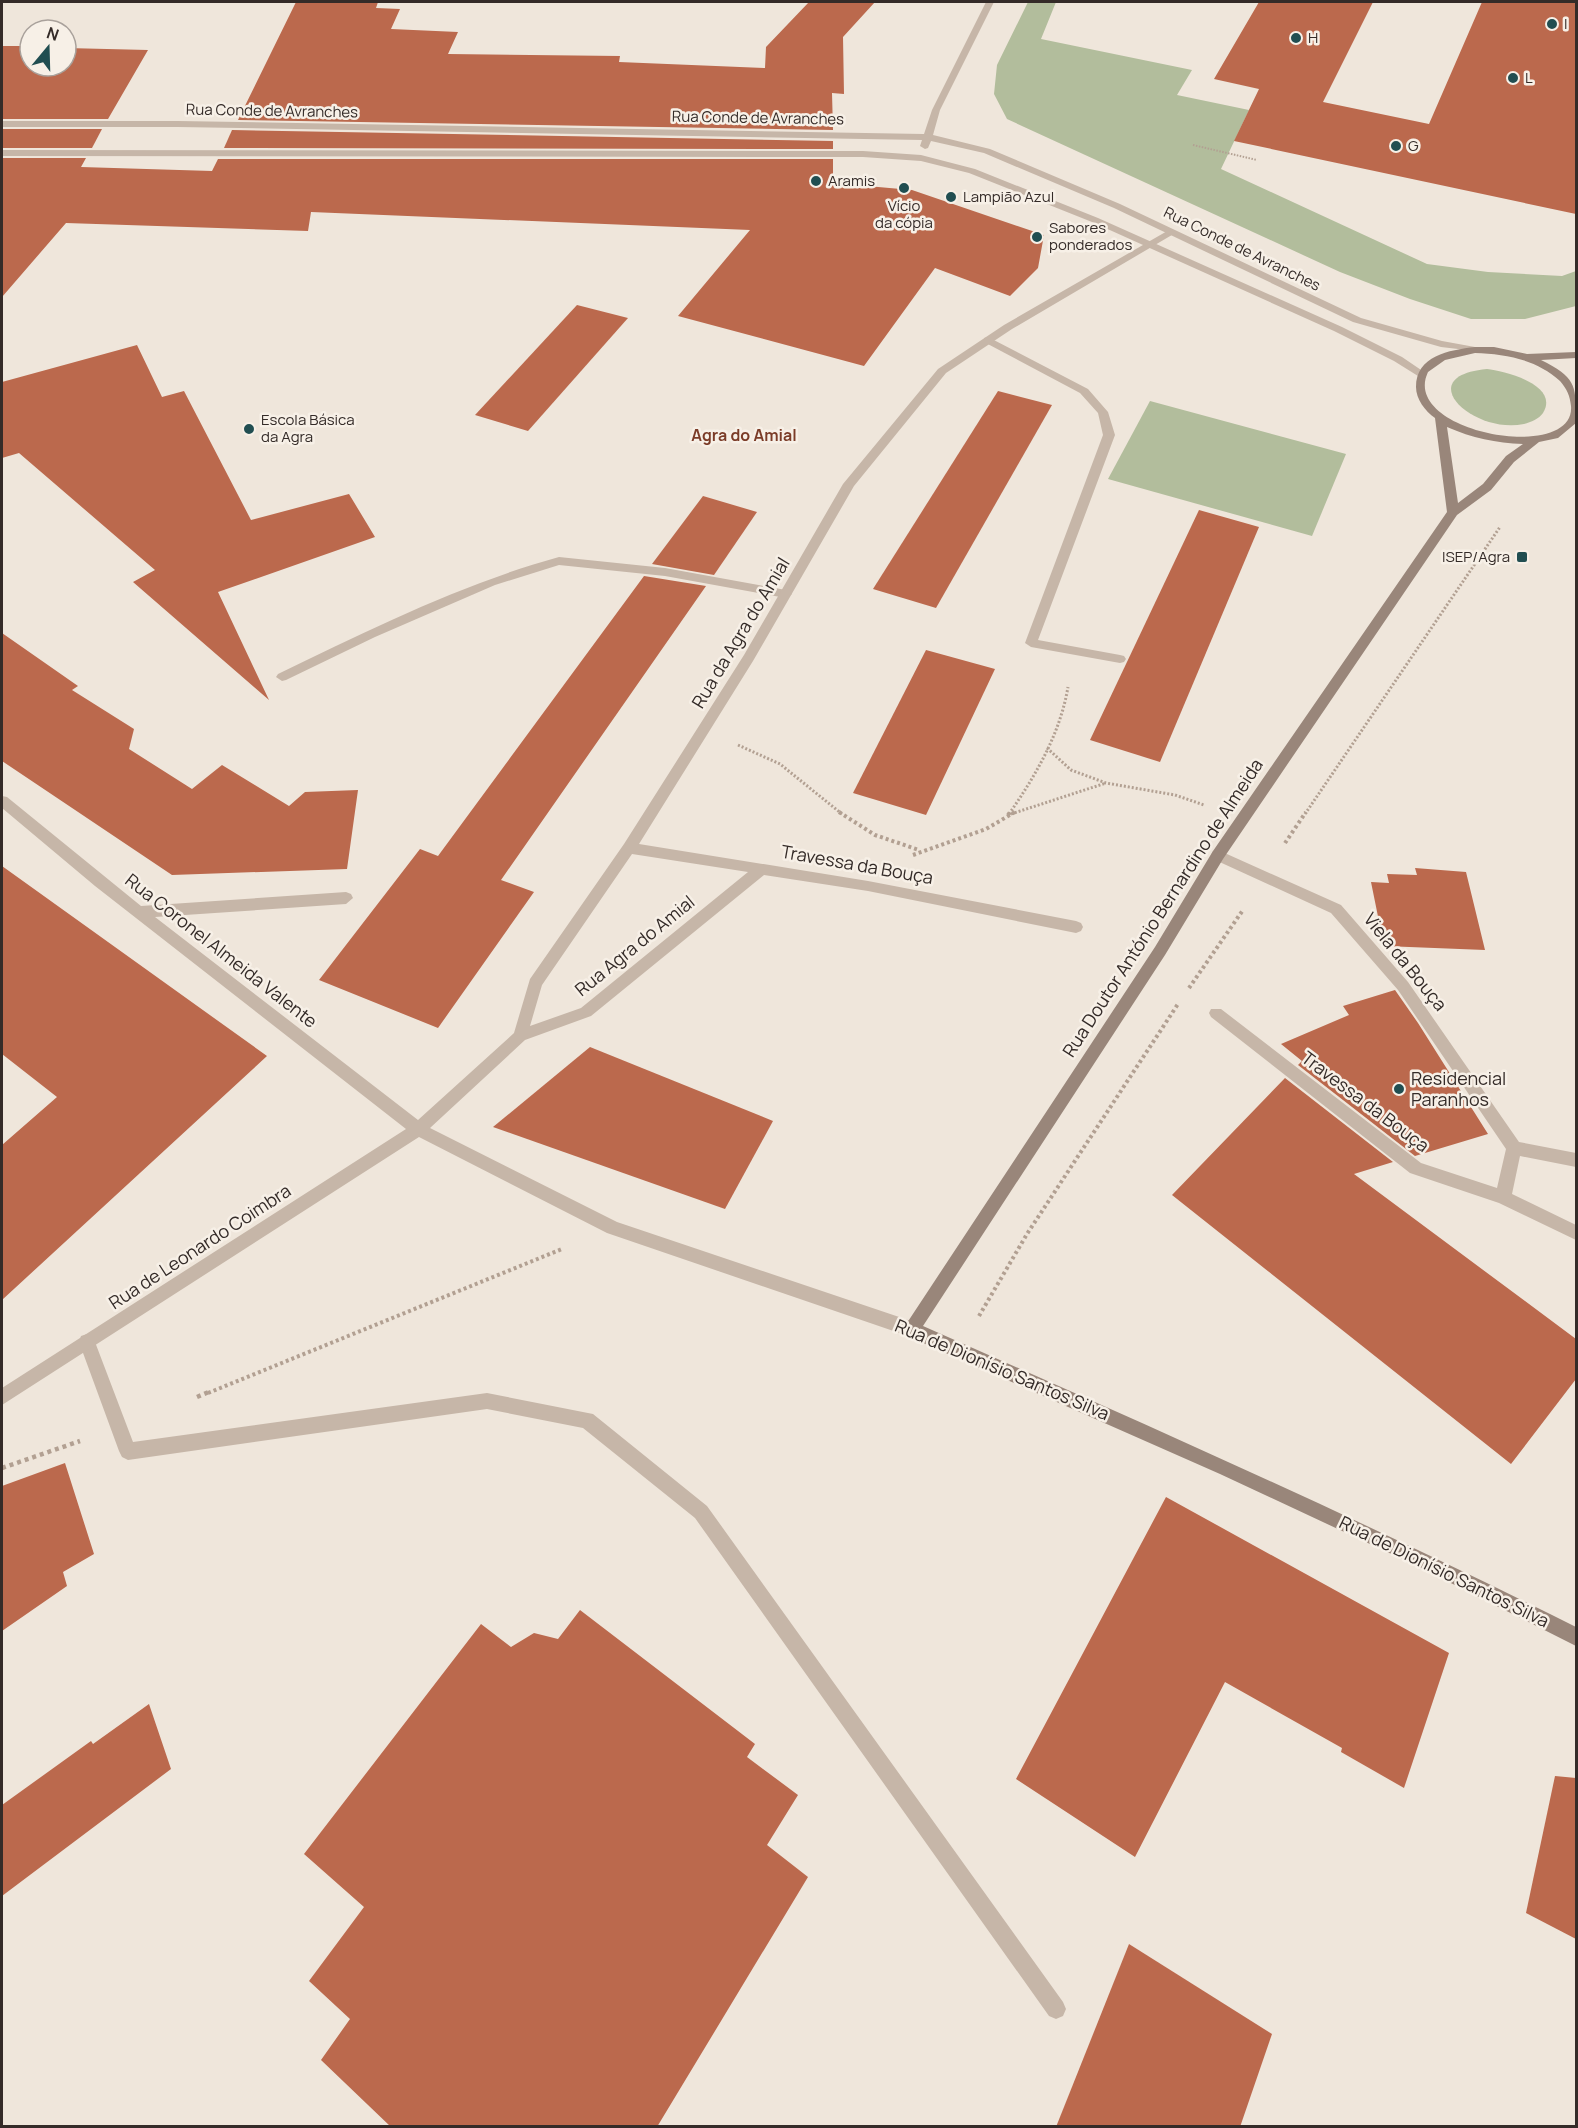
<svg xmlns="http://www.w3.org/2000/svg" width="1578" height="2128" font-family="Manrope,sans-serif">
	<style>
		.green { fill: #b2bd9c }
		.building { fill: #bb694d }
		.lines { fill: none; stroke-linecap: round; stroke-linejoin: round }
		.path-far3 { stroke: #b2a092; stroke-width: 2; stroke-dasharray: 1.5 1.5; stroke-linecap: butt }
		.path-far2 { stroke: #b2a092; stroke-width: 3; stroke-dasharray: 2 2; stroke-linecap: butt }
		.path-far1 { stroke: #b2a092; stroke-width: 4; stroke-dasharray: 3 3; stroke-linecap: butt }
		.path { stroke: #b2a092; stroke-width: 4.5; stroke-dasharray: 4 4; stroke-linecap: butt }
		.service { fill: #c6b6a8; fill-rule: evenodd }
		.minor { fill: #c6b6a8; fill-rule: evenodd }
		.tertiary { fill: #c6b6a8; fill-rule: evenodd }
		.secondary { fill: #99867a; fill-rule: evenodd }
		.poi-dot { fill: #214e51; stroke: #f7f0e7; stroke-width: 2 }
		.labels { text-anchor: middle; stroke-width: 5; stroke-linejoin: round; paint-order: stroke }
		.far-poi-label { font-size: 15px; fill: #342b28; stroke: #f7f0e7; text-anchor: start }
		.far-street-label { font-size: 15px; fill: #342b28; stroke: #f7f0e7 }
		.far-neighbourhood-label { font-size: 16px; font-weight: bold; fill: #7b3c28; stroke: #f7f0e7 }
		.street-label { font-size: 18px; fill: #342b28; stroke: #f7f0e7 }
		.poi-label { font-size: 18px; fill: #342b28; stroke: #f7f0e7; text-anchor: start }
	</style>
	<rect width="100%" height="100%" fill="#efe6db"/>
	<!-- green -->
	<g class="green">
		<path d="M1028,2H1056L1041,39L1192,70L1177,95L1249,110L1221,169L1427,264L1488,272L1562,276L1576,271V306L1525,319H1471L1410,299L1340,272L1007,119L994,94L997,65Z"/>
		<path d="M1487,369C1505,371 1560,385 1543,413C1539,419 1531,422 1524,424C1473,435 1410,376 1487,369Z"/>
		<path d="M1150,401L1346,454L1312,536L1108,479Z"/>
	</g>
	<!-- building -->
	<g class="building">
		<path d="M296,2H378L376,8L400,9L391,29L458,32L448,54L620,56L619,62L765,68L766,47L809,2H875L843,37L844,94L832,93L833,130L238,120Z"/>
		<path d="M1259,2H1373L1323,102L1429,124L1482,2H1576V214L1234,141L1259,89L1214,79Z"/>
		<path d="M2,46H30V66H66V48L148,50L108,119H2Z"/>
		<path d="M2,129H102L92,148H2Z"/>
		<path d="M232,130L833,141V149L224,148Z"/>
		<path d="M2,158H86L81,167L212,171L218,159H833V183L912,190L1044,235L1038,268L1010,296L935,268L864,366L678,316L750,230L311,212L308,231L66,223L2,297Z"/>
		<path d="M577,305L628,318L528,431L475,415Z"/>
		<path d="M137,345L162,397L184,391L251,520L349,494L375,537L218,592L269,700L133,582L155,570L19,453L2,458V382Z"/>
		<path d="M998,391L1052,405L936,608L873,589Z"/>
		<path d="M703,496L757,512L714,575L652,564Z"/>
		<path d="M1199,510L1259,527L1160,762L1090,740Z"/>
		<path d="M644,576L706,586L501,880L534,892L438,1028L319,980L420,849L438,856Z"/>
		<path d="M2,633L78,686L72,690L134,729L129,749L192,789L222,765L289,806L305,792L358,790L347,869L172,875L2,761Z"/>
		<path d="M926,650L995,669L926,815L853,793Z"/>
		<path d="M2,866L267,1056L2,1300V1145L57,1097L2,1054Z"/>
		<path d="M1415,868L1466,872L1485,950L1384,946L1371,882L1389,883L1387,874L1417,875Z"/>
		<path d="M1395,990L1418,1023L1488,1134L1415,1156L1298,1065L1302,1061L1281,1044L1349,1015L1343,1006Z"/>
		<path d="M590,1047L773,1121L725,1209L493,1127Z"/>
		<path d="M1285,1078L1393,1162L1354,1174L1576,1339V1379L1511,1464L1172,1195Z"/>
		<path d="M65,1463L94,1554L63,1572L67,1586L2,1631V1486Z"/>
		<path d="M1166,1497L1449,1653L1404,1788L1341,1752L1342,1748L1225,1682L1135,1857L1016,1779Z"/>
		<path d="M580,1610L755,1744L747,1757L798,1795L767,1845L808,1877L657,2127H391L321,2060L350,2019L309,1981L364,1907L304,1854L481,1624L511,1647L534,1633L558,1639Z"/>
		<path d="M149,1704L171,1769L2,1896V1805L91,1741L93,1744Z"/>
		<path d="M1555,1776L1576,1778V1939L1526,1913Z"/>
		<path d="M1129,1944L1272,2034L1240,2127H1056Z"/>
	</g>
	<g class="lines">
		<!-- path-far3 -->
		<path class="path-far3" d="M1193,145L1257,160"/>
		<!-- path-far2 -->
		<g class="path-far2">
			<path d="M738,745L780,764L842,814"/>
			<path d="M1047,748L1071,770L1106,783L1175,795L1204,805"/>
			<path d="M1009,814C1036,775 1060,734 1068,687"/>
			<path d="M1011,814L1106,783"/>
			<path d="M1305,814L1500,527"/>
		</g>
		<!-- path-far1 -->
		<g class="path-far1">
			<path d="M839,812L875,835L919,850"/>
			<path d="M1008,815L1010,812"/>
			<path d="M1285,843L1306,812"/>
			<path d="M913,855L986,829L1015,812"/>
			<path d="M1189,988L1243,910"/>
			<path d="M979,1316L1027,1234L1178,1004"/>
			<path d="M208,1393L562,1249"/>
		</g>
		<!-- path -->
		<g class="path">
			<path d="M197,1397L211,1391"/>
			<path d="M2,1468L80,1441"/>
		</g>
		<!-- service -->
		<g class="service">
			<path d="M988,337L1088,389L1108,412L1115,435L1038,640L1120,655L1124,656L1126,659L1124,662L1120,663L1031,647L1025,643L1103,435L1098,413L1080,393L984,342V338Z"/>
			<path d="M559,557L665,568L786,590L792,594L786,598L665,576L559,565L495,585L375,637L286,680L282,681L276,677L278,674C369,630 461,584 559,557Z"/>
			<path d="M87,1334L93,1336L95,1342L133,1442L487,1393L593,1414L707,1506L1063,2002L1066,2009L1063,2016L1056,2019L1049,2016L695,1518L583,1428L487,1409L128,1460L122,1457L119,1451L79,1342L81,1336Z"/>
		</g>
		<!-- minor -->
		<g class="minor">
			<path d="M1169,230L1177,232L1012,329L946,373L854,486L753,661L639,844L868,881L1076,921L1081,923L1083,927L1081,931L1076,933L868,891L764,875L591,1016L525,1040L430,1128L617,1222L911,1321L917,1323L919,1329L917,1335L911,1337L607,1233L419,1137L2,1405V1388L406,1129L95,886L2,808V796L7,797L141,906L346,892L351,894L353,898L346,904L155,917L418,1120L514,1033L530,979L624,844L744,655L843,484L938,369L1004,325ZM632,854L748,872L581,1008L530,1026L542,985Z"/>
			<path d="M1218,850L1341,905L1408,982L1519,1142L1576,1153V1167L1520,1156L1512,1194L1576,1225V1240L1499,1203L1410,1173L1211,1017L1209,1013L1211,1009H1221L1421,1163L1497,1188L1506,1149L1398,990L1331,913L1213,859L1211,855L1213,851Z"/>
		</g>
		<!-- tertiary -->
		<g class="tertiary">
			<path d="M986,2H994L940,110L933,135L990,149L1120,204L1361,318L1442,341L1475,347V351L1441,347L1353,322L1114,208L984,153L931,141L928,148L925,149L920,146L922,140L178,127H2V121H178L924,134L932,110Z"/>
			<path d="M2,150L863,151L921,155L975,169L1098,218L1342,327L1402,357L1427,374L1426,376H1418L1394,361L1334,331L1092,222L969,173L921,161L863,157L2,156Z"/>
		</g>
		<!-- secondary -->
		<path class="secondary" d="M1475,347H1494L1527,354L1576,352V358L1541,360C1577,378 1576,385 1576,423L1558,438L1539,442L1514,462L1491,490L1457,515L1223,859L1165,955L923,1326C1143,1423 1362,1520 1576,1627V1646L1415,1565L1220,1474L905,1335L903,1329L1155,947L1213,851L1447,512L1435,418C1425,411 1416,399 1416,387C1416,356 1449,350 1475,347ZM1475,353C1505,354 1536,359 1560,381C1567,389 1570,396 1571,406C1576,464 1399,433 1428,372L1445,360ZM1447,427C1472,438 1496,443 1523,444L1506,456L1483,484L1458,503Z"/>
	</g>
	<!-- markers -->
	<g class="poi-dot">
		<circle cx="1552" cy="24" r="6"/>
		<circle cx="1296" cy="38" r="6"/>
		<circle cx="1513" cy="78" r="6"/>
		<circle cx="1396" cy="146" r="6"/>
		<circle cx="816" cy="181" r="6"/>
		<circle cx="904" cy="188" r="6"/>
		<circle cx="951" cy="197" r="6"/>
		<circle cx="1037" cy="237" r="6"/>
		<circle cx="249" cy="429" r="6"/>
		<rect x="1516" y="551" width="12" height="12" rx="3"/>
		<circle cx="1399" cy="1089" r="6"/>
	</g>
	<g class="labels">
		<!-- far-poi labels -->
		<g class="far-poi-label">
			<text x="1564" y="29">I</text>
			<text x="1308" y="43">H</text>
			<text x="1525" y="83">L</text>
			<text x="1408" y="151">G</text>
			<text x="828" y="186">Aramis</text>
			<text x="963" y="202">Lampião Azul</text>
			<text x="904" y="211" text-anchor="middle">Vício<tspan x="904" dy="17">da cópia</tspan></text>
			<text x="1049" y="233">Sabores<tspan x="1049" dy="17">ponderados</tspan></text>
			<text x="261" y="425">Escola Básica<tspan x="261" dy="17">da Agra</tspan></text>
			<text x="1510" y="562" text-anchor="end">ISEP/Agra</text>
		</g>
		<!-- far-street labels -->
		<g class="far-street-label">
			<text transform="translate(272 111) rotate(1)" y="5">Rua Conde de Avranches</text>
			<text transform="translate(758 118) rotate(1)" y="5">Rua Conde de Avranches</text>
			<text transform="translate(1242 249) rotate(26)" y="5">Rua Conde de Avranches</text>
		</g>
		<!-- far-neighbourhood labels -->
		<g class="far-neighbourhood-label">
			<text x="744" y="441">Agra do Amial</text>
		</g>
		<!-- street labels -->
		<g class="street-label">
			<text transform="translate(741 633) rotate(-59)" y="6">Rua da Agra do Amial</text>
			<text transform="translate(857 865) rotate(10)" y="6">Travessa da Bouça</text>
			<text transform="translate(1163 908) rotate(-57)" y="6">Rua Doutor António Bernardino de Almeida</text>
			<text transform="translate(635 946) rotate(-39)" y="6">Rua Agra do Amial</text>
			<text transform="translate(221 951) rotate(38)" y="6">Rua Coronel Almeida Valente</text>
			<text transform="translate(1405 962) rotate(51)" y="6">Viela da Bouça</text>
			<text transform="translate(1365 1102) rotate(37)" y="6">Travessa da Bouça</text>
			<text transform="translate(200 1247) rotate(-33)" y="6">Rua de Leonardo Coimbra</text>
			<text transform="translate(1002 1370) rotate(23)" y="6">Rua de Dionísio Santos Silva</text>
			<text transform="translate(1444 1572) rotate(26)" y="6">Rua de Dionísio Santos Silva</text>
		</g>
		<!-- poi labels -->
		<g class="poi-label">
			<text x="1411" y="1085">Residencial<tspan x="1411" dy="21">Paranhos</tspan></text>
		</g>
	</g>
	<!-- border -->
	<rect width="1578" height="2128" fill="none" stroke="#342b28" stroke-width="6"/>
	<!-- north arrow -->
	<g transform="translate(48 48) rotate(19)"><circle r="28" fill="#f7f0e7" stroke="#a9a19b" stroke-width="1.5"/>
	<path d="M0-4.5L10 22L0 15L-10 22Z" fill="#214e51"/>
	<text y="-9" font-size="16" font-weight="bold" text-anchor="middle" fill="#342b28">N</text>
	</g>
</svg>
